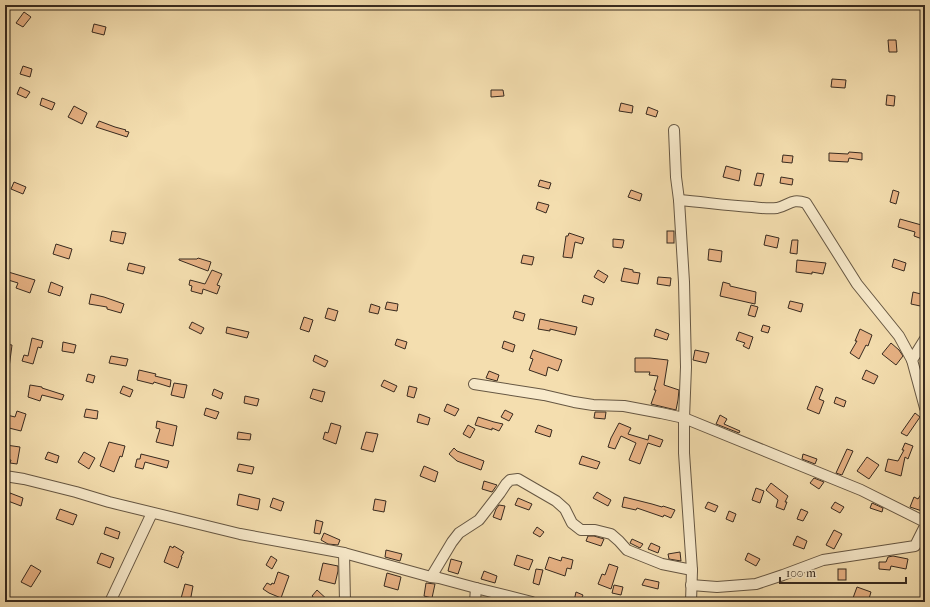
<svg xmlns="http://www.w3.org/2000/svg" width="930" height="607" font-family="'IM FELL French Canon',serif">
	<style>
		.building { fill: #e7b284; stroke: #372a1f }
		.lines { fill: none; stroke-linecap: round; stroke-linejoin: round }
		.street-casing { stroke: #665743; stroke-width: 12 }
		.street { stroke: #f8eacb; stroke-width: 10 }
	</style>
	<rect width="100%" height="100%" fill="#f4deaf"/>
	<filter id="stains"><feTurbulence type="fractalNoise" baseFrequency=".005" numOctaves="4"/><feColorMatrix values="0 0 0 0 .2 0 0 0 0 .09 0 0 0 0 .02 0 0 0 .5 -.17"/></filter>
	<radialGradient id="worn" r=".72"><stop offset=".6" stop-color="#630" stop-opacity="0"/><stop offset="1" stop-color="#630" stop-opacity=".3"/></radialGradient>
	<!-- building -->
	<g class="building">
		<path d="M24,12L31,17L23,27L16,23Z"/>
		<path d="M94,24L106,27L104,35L92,32Z"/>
		<path d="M888,40H896L897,52H889Z"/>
		<path d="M23,66L32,69L30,77L20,74Z"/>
		<path d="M832,79L846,80L845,88L831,87Z"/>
		<path d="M20,87L30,92L26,98L17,94Z"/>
		<path d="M491,90H503L504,96L491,97Z"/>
		<path d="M887,95L895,96L894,106L886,105Z"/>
		<path d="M42,98L55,103L52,110L40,105Z"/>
		<path d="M621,103L633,106L632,113L619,111Z"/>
		<path d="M74,106L87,113L82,124L68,117Z"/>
		<path d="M648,107L658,111L656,117L646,114Z"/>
		<path d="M99,121L115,127L126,130L125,131L129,132L127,137L96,127Z"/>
		<path d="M849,152L862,153V160L849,158L848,162L829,161V153L848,154Z"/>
		<path d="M783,155L793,156L792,163L782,162Z"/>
		<path d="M726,166L741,170L739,181L723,177Z"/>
		<path d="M757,173L764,174L761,186L754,185Z"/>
		<path d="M781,177L793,179L792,185L780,183Z"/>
		<path d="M540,180L551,183L549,189L538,186Z"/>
		<path d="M14,182L26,187L23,194L11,189Z"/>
		<path d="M631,190L642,194L640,201L628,197Z"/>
		<path d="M893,190L899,192L896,204L890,202Z"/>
		<path d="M538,202L549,205L546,213L536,209Z"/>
		<path d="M900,219L925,226V240L914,236L915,232L898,227Z"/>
		<path d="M112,231L126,233L123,244L110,241Z"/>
		<rect x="667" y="231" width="7" height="12"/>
		<path d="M569,233L584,238L582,244L575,242L572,258L563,257L566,236H568Z"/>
		<path d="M766,235L779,238L777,248L764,245Z"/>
		<path d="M613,239L624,240L623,245L622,248L613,247Z"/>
		<path d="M792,240H798L797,254L790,253Z"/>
		<path d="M56,244L72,249L69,259L53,254Z"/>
		<path d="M709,249L722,251L721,262L708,260Z"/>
		<path d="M523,255L534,257L532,265L521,263Z"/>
		<path d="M198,258L211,262L208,271L179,260V259H197Z"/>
		<path d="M894,259L906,263L904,271L892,267Z"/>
		<path d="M797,260L826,263L823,274L812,272V274L796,272Z"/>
		<path d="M129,263L145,267L143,274L127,270Z"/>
		<path d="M624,268L633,270V272L640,273L638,284L621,281Z"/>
		<path d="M212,270L222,274L217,285L220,286L217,294L203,289L202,294L191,291L192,286L189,285L190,280L205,284Z"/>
		<path d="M598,270L608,276L604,283L594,277Z"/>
		<path d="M5,271L35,280L30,293L16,288L18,283L5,279Z"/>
		<path d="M658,277L671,278L670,286L657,284Z"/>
		<path d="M51,282L63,287L60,296L48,292Z"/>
		<path d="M723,282L730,284V286L756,292L755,304L720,296Z"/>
		<path d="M913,292L925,295V307L911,304Z"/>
		<path d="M91,294L104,297L124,304L121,313L107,309V307L89,304Z"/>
		<path d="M584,295L594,298L592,305L582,302Z"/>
		<path d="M790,301L803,304L801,312L788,308Z"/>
		<path d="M387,302L398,304L397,311L385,309Z"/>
		<path d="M371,304L380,307L378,314L369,312Z"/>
		<path d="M751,305L758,307L755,317L748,315Z"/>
		<path d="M328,308L338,311L335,321L325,318Z"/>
		<path d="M515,311L525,314L523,321L513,318Z"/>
		<path d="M304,317L313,320L309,332L300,329Z"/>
		<path d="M540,319L577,327L575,335L550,329V331L538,329Z"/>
		<path d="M192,322L204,328L201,334L189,328Z"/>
		<path d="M763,325L770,327L768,333L761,331Z"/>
		<path d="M227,327L249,332L247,338L226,333Z"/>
		<path d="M656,329L669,334L667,340L654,336Z"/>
		<path d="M860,329L872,335L868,346L866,345L859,359L850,353L857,341H855Z"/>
		<path d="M739,332L753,337L749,349L743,346L745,343L736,340Z"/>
		<path d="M32,338L43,341L41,348L38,347L33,364L22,361L24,355L28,356Z"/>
		<path d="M397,339L407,342L405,349L395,345Z"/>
		<path d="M504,341L515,345L513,352L502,348Z"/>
		<path d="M63,342L76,345L74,353L62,351Z"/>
		<path d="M891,343L899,350L903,356L896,365L882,354Z"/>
		<path d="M5,344L12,345L9,368H5Z"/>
		<path d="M533,350L562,360L558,371L548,367L546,376L529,370L533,359L530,358Z"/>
		<path d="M695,350L709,353L706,363L693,360Z"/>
		<path d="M315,355L328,361L325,367L313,361Z"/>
		<path d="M111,356L128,359L126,366L109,363Z"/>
		<path d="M635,358H650L668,360L664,385L679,390L678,400L676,410L651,404L656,390H654L658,376L649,375L650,372H635Z"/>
		<path d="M139,370L156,374L155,376L171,380L170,387L154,382L153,384L137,380Z"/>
		<path d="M866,370L878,376L874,384L862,379Z"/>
		<path d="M489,371L499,375L497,381L486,378Z"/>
		<path d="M88,374L95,376L93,383L86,381Z"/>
		<path d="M384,380L397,386L394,392L381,386Z"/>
		<path d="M174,383L187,385L184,398L171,395Z"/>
		<path d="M30,385L42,387V388L64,395L62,400L42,395L40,401L28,397Z"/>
		<path d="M123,386L133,390L130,397L120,393Z"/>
		<path d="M409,386L417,388L414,398L407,396Z"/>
		<path d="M816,386L823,389L819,399L824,401L819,414L807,409Z"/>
		<path d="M214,389L223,393L221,399L212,395Z"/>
		<path d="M313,389L325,392L322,402L310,398Z"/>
		<path d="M245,396L259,399L257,406L244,403Z"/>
		<path d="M836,397L846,401L844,407L834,403Z"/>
		<path d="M447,404L459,409L455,416L444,411Z"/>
		<path d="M206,408L219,412L216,419L204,415Z"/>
		<path d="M86,409L98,411L97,419L84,417Z"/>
		<path d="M505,410L513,414L509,421L501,417Z"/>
		<path d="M17,411L26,414L21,431L5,427L7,415L15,417Z"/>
		<path d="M595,412H606L605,419L594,418Z"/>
		<path d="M915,413L920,417L907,436L901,433Z"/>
		<path d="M419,414L430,418L428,425L417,422Z"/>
		<path d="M720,415L727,419L724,424L740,431L739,433L716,424Z"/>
		<path d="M478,417L494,422L503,424L499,431L492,428V430L475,425Z"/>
		<path d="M157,421L177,426L173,446L156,442L160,429L156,428Z"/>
		<path d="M331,423L341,426L336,444L323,439L325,432L328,433Z"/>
		<path d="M619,423L631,428L628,434L648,440L649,435L663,440L660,447L648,443L640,464L629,460L636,443L621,436L615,449L608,447L611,438Z"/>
		<path d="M468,425L475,429L470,438L463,434Z"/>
		<path d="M538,425L552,430L550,437L535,432Z"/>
		<path d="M238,432L251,434L250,440L237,439Z"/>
		<path d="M366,432L378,434L373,452L361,449Z"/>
		<path d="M109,442L125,446L122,457L120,456L114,472L100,466Z"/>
		<path d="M905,443L913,446L908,459L905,457L901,476L885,471L888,459L898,461L904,450H902Z"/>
		<path d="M6,445L20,447L17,464L10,463L11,460L5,459Z"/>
		<path d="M454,448L457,451L484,461L481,470L457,461L449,454Z"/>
		<path d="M847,449L853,451L842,475L836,473Z"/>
		<path d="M48,452L59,456L57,463L45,459Z"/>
		<path d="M84,452L95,458L89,469L78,462Z"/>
		<path d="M141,454L169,461L167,468L145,462L143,469L135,467L137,459H140Z"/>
		<path d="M803,454L817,459L815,464L802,459Z"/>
		<path d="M582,456L600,462L597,469L579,464Z"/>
		<path d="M867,457L879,465L869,479L857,471Z"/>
		<path d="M239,464L254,467L252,474L237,471Z"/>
		<path d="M424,466L438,472L435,482L420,476Z"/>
		<path d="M814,478L824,482L819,489L810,483Z"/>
		<path d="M484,481L497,485L492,492L482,489Z"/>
		<path d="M771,483L784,493L788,496L785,502H787L784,510L776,507L778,500L766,490Z"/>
		<path d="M756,488L764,491L760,503L752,500Z"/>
		<path d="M925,488V503L922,511L910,507L914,497L918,499Z"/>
		<path d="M597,492L611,500L608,506L593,498Z"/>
		<path d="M10,493L23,498L21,506L8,501Z"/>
		<path d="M239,494L260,499L258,510L237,505Z"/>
		<path d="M624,497L652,504L662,507L663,506L675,510L671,518L664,515L663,517L637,508L636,510L622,507Z"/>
		<path d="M273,498L284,502L281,511L270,507Z"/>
		<path d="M518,498L532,504L529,510L515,505Z"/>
		<path d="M375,499L386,501L384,512L373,510Z"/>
		<path d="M708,502L718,506L715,512L705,508Z"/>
		<path d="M835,502L844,507L840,513L831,508Z"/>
		<path d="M872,503L883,508L882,512L870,508Z"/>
		<path d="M499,505L505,506L501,520L493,517L496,509Z"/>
		<path d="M60,509L77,515L73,525L56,519Z"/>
		<path d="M801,509L808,512L803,521L797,519Z"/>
		<path d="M729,511L736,514L733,522L726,519Z"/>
		<path d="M316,520L323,522L320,534L314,533Z"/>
		<path d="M106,527L120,532L118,539L104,534Z"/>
		<path d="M537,527L544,532L540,537L533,533Z"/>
		<path d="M834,530L842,534L834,549L826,545Z"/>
		<path d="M324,533L340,540L338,545L328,544L321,540Z"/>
		<path d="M588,536H594L604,539L601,546L586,541Z"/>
		<path d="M797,536L807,541L804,549L793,545Z"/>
		<path d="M632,539L643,544L640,548L630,543Z"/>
		<path d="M651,543L660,547L658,553L648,549Z"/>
		<path d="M170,546L173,548L174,546L184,552L181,557H182L178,568L164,562Z"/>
		<path d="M386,550L402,554L400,561L385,557Z"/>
		<path d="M680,552L681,561L669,559L668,554Z"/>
		<path d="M101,553L114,558L110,568L97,563Z"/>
		<path d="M748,553L760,559L756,566L745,560Z"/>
		<path d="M517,555L533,560L529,570L514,565Z"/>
		<path d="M271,556L277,560L272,569L266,565Z"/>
		<path d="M893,556L908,559L906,569L891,566L890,570L879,569V562H886L888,557Z"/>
		<path d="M549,557L561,561L562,557L573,560L571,569L567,568L565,576L545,569Z"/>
		<path d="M451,559L462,562L458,574L448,571Z"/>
		<path d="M323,563L338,566V571L335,584L319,580Z"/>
		<path d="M609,564L618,567L611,589L598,584L602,574L605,575Z"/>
		<path d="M31,565L41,571L31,587L21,582Z"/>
		<path d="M536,569L543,570L539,585L533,583Z"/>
		<rect x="838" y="569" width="8" height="11"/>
		<path d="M484,571L497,576L495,583L481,579Z"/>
		<path d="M278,572L289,576L281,598L269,593L263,589L267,583L271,585L272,583L274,584Z"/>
		<path d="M387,573L401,577L398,590L384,586Z"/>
		<path d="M645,579L659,582L658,589L642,585Z"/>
		<path d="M426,583L435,584L432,598L424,596Z"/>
		<path d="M185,584L193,586L190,602H180Z"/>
		<path d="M614,585L623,587L621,595L612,593Z"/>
		<path d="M857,587L871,592L868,602H864L853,598Z"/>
		<path d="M317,590L330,602H319L312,596Z"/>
		<path d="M576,592L583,595L580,602L574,601Z"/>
	</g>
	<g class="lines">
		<!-- street casing -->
		<g class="street-casing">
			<g id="street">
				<path d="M674,130L676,177L679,200L684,282L686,367L684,418V453L692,570L691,602"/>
				<path d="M679,200C704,202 728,206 752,207C760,208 769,209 777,208C790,205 791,198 806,203L857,284L899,336L912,360"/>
				<path d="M925,339L912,360L925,408"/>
				<path d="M474,384L544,395L574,402L593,405L624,406L661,413L684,418L861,490L925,522"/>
				<path d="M5,476L24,479L76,492L109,502L240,534L344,553L431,577L439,578L476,588L532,602"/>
				<path d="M344,553L345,602"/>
				<path d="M431,577L452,542L459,533L479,520L500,493L506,484L510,480L518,479L556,501L565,509L572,523L581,530H595L611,534L619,541L627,550L662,564L692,570"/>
				<path d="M691,585L717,587L756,584L783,575L823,560L915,546L925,526"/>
				<path d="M110,602L152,513"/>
				<path d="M475,602L476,588"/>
			</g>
		</g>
		<!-- street -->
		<use href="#street" class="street"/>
	</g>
	<!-- margin -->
	<rect width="930" height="607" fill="none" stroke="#f4deaf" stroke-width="20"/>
	<rect x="6" y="6" width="918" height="595" fill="none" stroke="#372a1f" stroke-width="2"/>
	<rect x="10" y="10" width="910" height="587" fill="none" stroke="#372a1f"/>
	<!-- scale -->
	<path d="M780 577v6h126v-6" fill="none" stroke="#372a1f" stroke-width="2"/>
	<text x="786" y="577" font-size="12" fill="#372a1f" stroke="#f8eacb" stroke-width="3" paint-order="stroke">100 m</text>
	<rect width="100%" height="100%" filter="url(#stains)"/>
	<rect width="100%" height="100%" fill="url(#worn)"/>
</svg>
